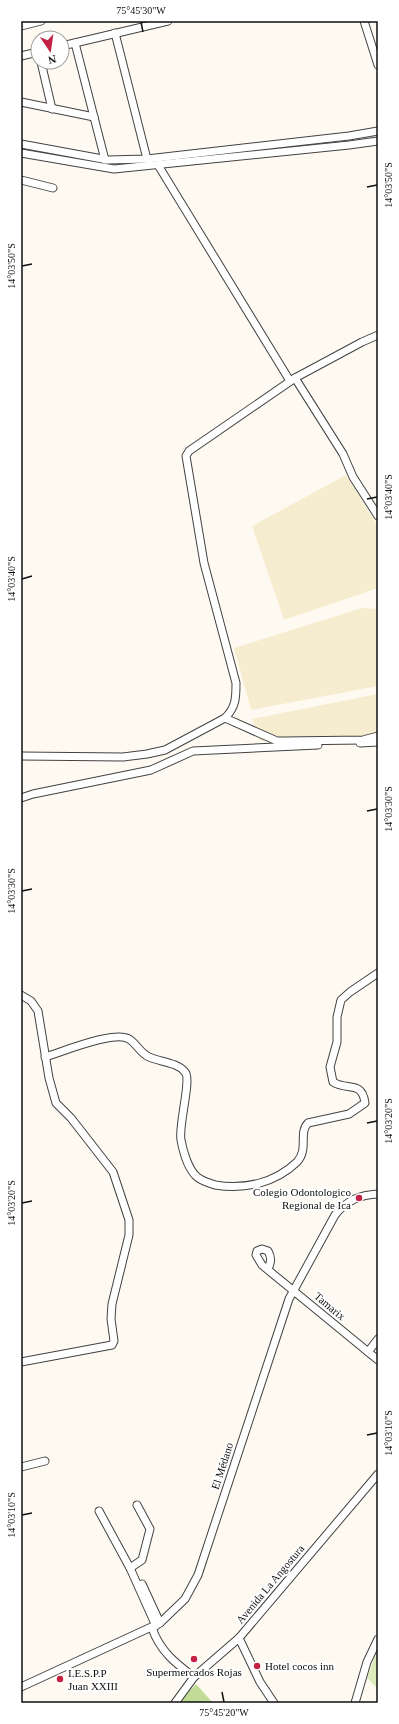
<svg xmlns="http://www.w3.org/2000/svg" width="399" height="1724" font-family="'Times New Roman',serif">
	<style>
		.farmland { fill: #f6edd0 }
		.green { fill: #dbebb9 }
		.forest { fill: #c2dc97 }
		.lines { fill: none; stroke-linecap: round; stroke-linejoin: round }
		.minor-casing { stroke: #424242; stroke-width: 9 }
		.minor { stroke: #fff; stroke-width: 7 }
		.ticks { fill: none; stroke: #0f0f0f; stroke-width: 1.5 }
		.poi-dot { fill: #c42244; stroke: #fff; stroke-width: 1.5 }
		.labels { text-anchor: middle; stroke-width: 4; stroke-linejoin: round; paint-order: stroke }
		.poi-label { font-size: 11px; fill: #0f0f0f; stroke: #fff; text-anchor: start }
		.street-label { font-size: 11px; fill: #0f0f0f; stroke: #fff }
		.neatline { fill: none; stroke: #0f0f0f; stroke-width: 1.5 }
		.ticks-label { font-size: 10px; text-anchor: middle; fill: #0f0f0f }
	</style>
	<rect width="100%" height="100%" fill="#fffaf1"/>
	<!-- farmland -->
	<g class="farmland">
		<path d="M346,475L378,526V588L284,620L252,526Z"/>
		<path d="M362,608L378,609V686L251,710L234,648Z"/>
		<path d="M378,694V735L368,738L260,741L252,719Z"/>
	</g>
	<!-- green -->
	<path class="green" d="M378,1649V1689L367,1678Z"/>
	<!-- forest -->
	<path class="forest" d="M196,1684L213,1703H178Z"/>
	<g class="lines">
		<!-- minor casing -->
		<g class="minor-casing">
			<g id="minor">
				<path d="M364,21L378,65"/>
				<path d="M21,26L41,21"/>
				<path d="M115,33L147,159"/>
				<path d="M75,43L105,160"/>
				<path d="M62,46L168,21"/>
				<path d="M21,56L38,52"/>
				<path d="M41,62L52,109"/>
				<path d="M21,102L94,117"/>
				<path d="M21,144L108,160L147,159L349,136L378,131"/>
				<path d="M21,153L114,169L349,145L378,141"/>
				<path d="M158,165L290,381"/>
				<path d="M21,180L53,188"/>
				<path d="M378,335L362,342L295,378L343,454L353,477L378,516"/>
				<path d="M225,718C236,707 236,698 236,683L204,563L186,456L189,451L295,378"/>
				<path d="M360,743L378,742"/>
				<path d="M21,756L123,757L147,754L165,750L225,718L277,741H284L363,740L378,736"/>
				<path d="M21,798L33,794L151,770L193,751L318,745"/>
				<path d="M21,995L31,1001L38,1011L49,1078L56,1103L71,1118L113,1172L129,1220V1235L112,1304L111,1319L114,1341L112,1345L21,1362"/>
				<path d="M45,1057C62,1052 115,1030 129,1039C137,1044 140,1053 149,1057C160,1062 177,1062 185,1072C192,1079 178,1126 181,1140C183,1151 188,1168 196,1176C201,1181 209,1183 215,1185C245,1190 275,1183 297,1162C309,1149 298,1133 308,1123L349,1114L365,1103C362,1080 347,1091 333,1082L330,1067L337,1042V1017L341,1000L350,992L378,973"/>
				<path d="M268,1269C271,1262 272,1258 268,1251L262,1249L257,1251L256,1255L262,1265L378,1360"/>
				<path d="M368,1352L378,1339"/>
				<path d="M21,1467L45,1461"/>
				<path d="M99,1511L130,1568L156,1626"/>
				<path d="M130,1568L142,1560L150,1529L137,1505"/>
				<path d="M142,1584L160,1623"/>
				<path d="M152,1628C160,1651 175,1663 194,1677"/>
				<path d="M239,1638L260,1682L274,1703"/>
				<path d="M21,1687L160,1623L185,1599L198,1575L289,1299L335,1215C347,1200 360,1195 378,1194"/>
				<path d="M175,1703L194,1677L239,1638L378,1474"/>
				<path d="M355,1703L367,1662L378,1639"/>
			</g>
		</g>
		<!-- minor -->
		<use href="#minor" class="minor"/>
	</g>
	<!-- ticks -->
	<path class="ticks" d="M141,22L143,32M367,187L377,185M22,266L32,264M367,499L377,497M22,579L32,576M367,811L377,809M22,891L32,889M367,1123L377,1121M22,1203L32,1201M367,1435L377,1433M22,1515L32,1513M222,1692L224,1702"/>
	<!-- markers -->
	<g class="poi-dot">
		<circle cx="359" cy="1198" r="4"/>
		<circle cx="194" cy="1659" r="4"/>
		<circle cx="257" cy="1666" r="4"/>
		<circle cx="60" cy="1679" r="4"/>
	</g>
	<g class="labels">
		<!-- poi labels -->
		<g class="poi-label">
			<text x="351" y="1196" text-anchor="end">Colegio Odontologico<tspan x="351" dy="13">Regional de Ica</tspan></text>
			<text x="265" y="1670">Hotel cocos inn</text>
			<text x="194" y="1676" text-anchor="middle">Supermercados Rojas</text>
			<text x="68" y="1677">I.E.S.P.P<tspan x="68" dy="13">Juan XXIII</tspan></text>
		</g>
		<!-- street labels -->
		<g class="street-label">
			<text transform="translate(330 1306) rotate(40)" y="4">Tamarix</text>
			<text transform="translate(222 1466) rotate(-72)" y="4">El Médano</text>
			<text transform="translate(270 1584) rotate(-50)" y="4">Avenida La Angostura</text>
		</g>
	</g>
	<!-- border -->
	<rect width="399" height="1724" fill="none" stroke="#ffffff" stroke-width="44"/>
	<!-- north arrow -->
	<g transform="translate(50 50) rotate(167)"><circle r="19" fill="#ffffff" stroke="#9f9f9f"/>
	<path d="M0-3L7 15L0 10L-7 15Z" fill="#c42244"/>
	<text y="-6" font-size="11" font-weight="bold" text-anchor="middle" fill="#0f0f0f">N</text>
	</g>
	<rect x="22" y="22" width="355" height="1680" class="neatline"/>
	<g class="ticks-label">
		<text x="141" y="14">75°45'30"W</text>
		<text transform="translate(388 185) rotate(-90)" y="4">14°03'50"S</text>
		<text transform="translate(11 266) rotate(-90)" y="4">14°03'50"S</text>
		<text transform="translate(388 497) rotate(-90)" y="4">14°03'40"S</text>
		<text transform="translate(11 579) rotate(-90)" y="4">14°03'40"S</text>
		<text transform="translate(388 809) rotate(-90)" y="4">14°03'30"S</text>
		<text transform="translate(11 891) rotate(-90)" y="4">14°03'30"S</text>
		<text transform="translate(388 1121) rotate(-90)" y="4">14°03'20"S</text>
		<text transform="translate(11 1203) rotate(-90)" y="4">14°03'20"S</text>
		<text transform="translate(388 1433) rotate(-90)" y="4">14°03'10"S</text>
		<text transform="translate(11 1515) rotate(-90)" y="4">14°03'10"S</text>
		<text x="224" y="1716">75°45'20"W</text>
	</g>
</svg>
